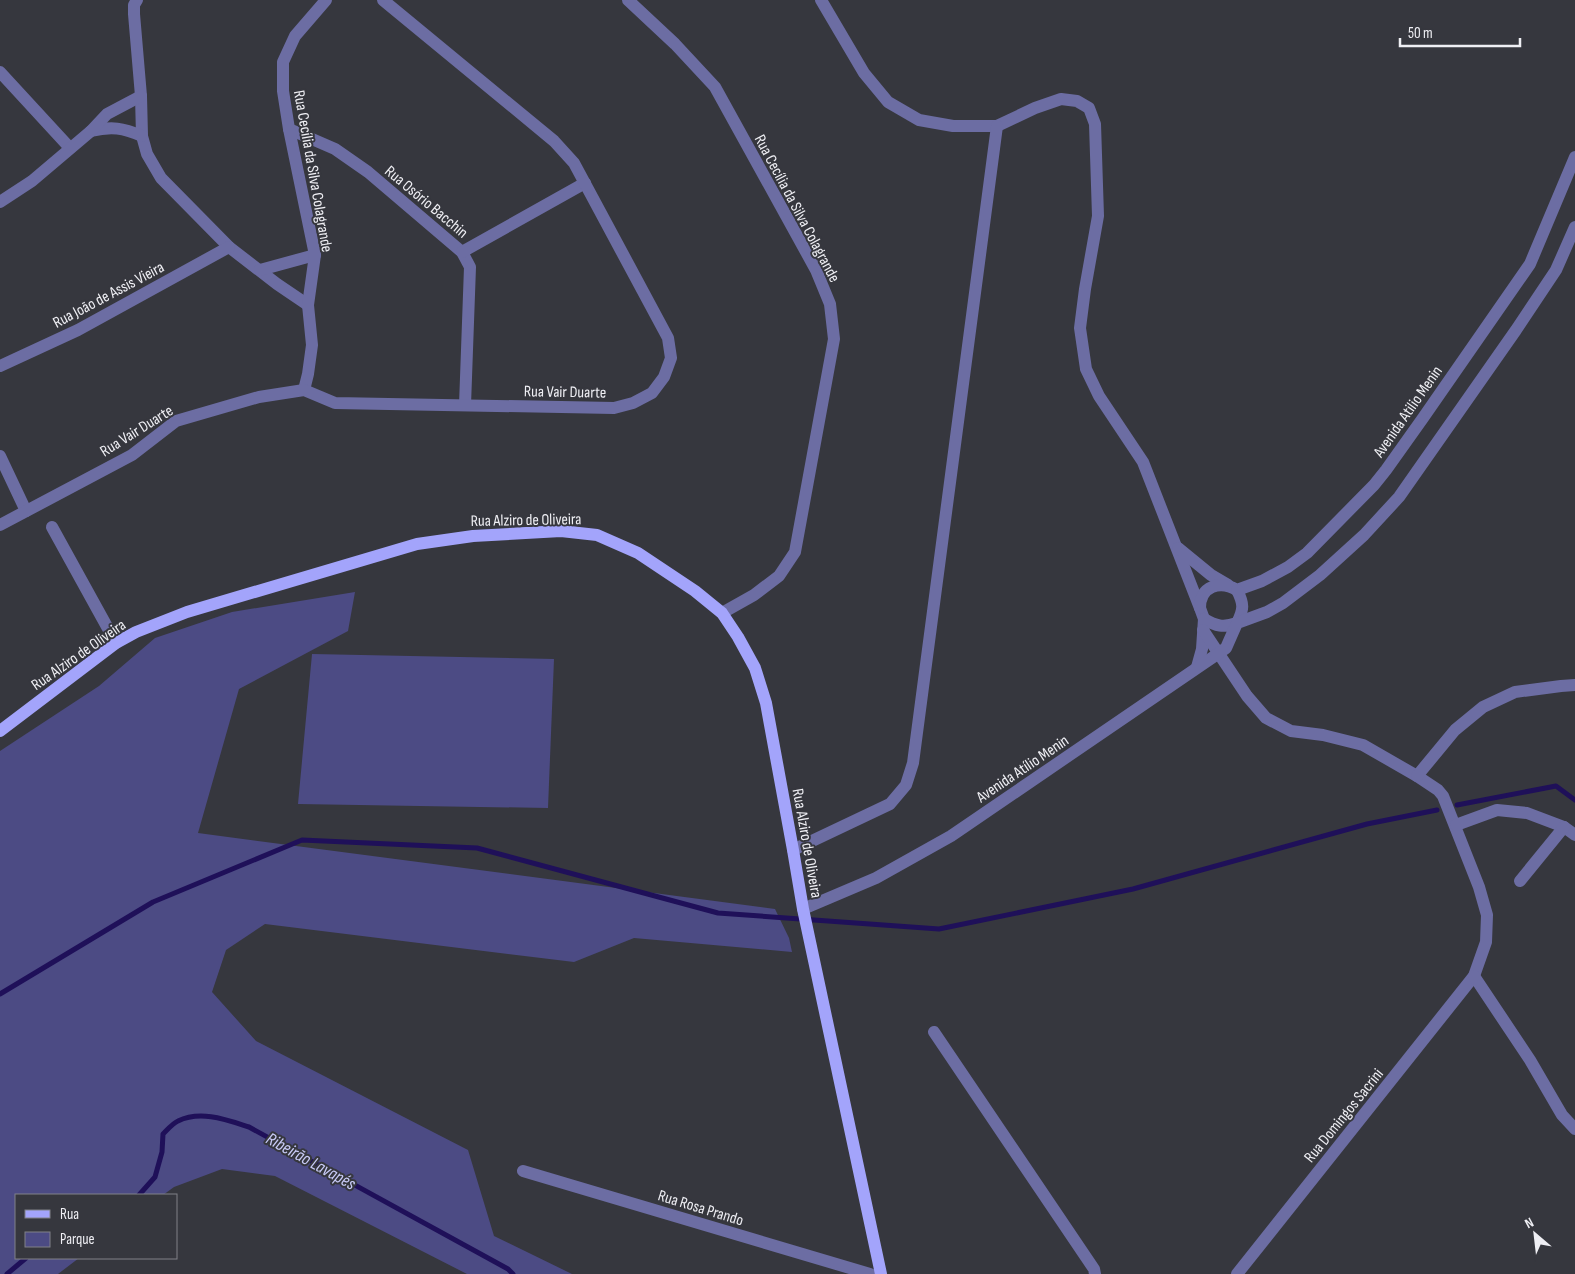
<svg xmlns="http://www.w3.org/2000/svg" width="1575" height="1274" font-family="'Sofia Sans Condensed',sans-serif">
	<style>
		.green { fill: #4c4b84 }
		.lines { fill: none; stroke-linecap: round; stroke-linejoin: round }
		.stream { stroke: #1f1059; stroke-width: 5 }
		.minor { stroke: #6c6da3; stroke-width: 12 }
		.major { stroke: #a3a4fb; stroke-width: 12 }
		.labels { text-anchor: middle; stroke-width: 4; stroke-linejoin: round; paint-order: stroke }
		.street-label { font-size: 16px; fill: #efeff4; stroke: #36373e }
		.water-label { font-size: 18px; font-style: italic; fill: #c9cbf7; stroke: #36373e }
	</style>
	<rect width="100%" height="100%" fill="#36373e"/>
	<!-- green -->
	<g class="green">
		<path d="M355,592L348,631L239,689L198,833L775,909L789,938L792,952L634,938L574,962L265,924L226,950L212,992L256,1041L468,1150L494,1236L572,1274H467L275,1176L222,1169L174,1187L163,1195H16V1258H79L58,1274H0V751L99,686L155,638L232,612Z"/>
		<path d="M312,654L554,659L548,808L298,804Z"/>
	</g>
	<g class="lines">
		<!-- stream -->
		<g class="stream">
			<path d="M1457,805L1556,786L1575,800"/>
			<path d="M0,994L153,902L302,840L477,848L718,913L939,929L1133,889L1367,824L1437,810"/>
			<path d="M139,1195L155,1177L162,1152L163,1134C167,1130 173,1123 178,1121C201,1110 227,1120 249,1127L508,1269L513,1274"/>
			<path d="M7,1274L26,1258"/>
		</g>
		<!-- minor -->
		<g class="minor">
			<path d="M137,0L134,5V14L141,96L142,136L147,154L161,178L229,247L277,284L308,305"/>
			<path d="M628,0L675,44L715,87L816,270L830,304L834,339L795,552L779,576L754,595L722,613"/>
			<path d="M821,0L864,73L888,102L919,120L953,126H997L1035,108L1061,99L1077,101L1089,108L1095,124L1098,216L1085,289L1080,328L1086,369L1099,396L1143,462L1200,608L1204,619L1202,649L1197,667"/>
			<path d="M0,72L70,148"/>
			<path d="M289,129L335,149L368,172L462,252L470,267L465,405"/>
			<path d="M91,131C112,126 123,128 142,136"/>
			<path d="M0,202L32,181L91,131L107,114L141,96"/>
			<path d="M462,252L585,183"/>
			<path d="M260,270L315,255"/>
			<path d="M0,366L78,330L229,247"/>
			<path d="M304,390L308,374L312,345L308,305L315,255L289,129L283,91V62L295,36L326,0"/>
			<path d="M0,456L26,511"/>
			<path d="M0,525L132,455L176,421L259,397L304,390L335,403L614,408L633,403L652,393L664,377L671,358L668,338L574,163L554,141L383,0"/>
			<path d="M52,527L116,643"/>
			<path d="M1178,548L1211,575L1228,585"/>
			<path d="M1200,608C1200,586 1220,580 1237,590L1262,581L1288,567L1307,553L1374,485L1386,470L1423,418L1530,264L1575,157"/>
			<path d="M1204,619C1216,626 1223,628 1237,623C1244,609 1244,604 1237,590"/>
			<path d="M1203,630L1247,696L1266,718L1291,731L1323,735L1363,745L1417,776L1438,790L1443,796L1479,887L1487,915L1486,942L1474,976L1237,1274"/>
			<path d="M1417,776L1455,730L1483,707L1515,692L1561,686L1575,685"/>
			<path d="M1456,825L1497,810L1527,813L1564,827L1575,835"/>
			<path d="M793,850L890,804L906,785L913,763L997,126"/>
			<path d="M1520,881L1564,827"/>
			<path d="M803,909L876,878L951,836L1219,653L1226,648L1237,623L1267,612L1283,603L1320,575L1364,535L1399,497L1516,330L1556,270L1575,227"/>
			<path d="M1474,976L1530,1060L1562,1115L1575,1129"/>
			<path d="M934,1032L1094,1269L1095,1274"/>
			<path d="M523,1171L870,1274"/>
		</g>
		<!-- major -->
		<path class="major" d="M0,731L116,643L136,632L187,612L417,544L473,536L561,531L597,535L638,553L695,591L722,613L738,637L755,668L766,703L793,850L803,909L881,1274"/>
	</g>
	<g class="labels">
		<!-- street labels -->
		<g class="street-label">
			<text transform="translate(314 171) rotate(80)" y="6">Rua Cecília da Silva Colagrande</text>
			<text transform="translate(427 201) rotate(40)" y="6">Rua Osório Bacchin</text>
			<text transform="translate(798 208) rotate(62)" y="6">Rua Cecília da Silva Colagrande</text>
			<text transform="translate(108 294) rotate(-28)" y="6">Rua João de Assis Vieira</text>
			<text transform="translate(565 391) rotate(1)" y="6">Rua Vair Duarte</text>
			<text transform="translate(1407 411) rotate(-55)" y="6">Avenida Atilio Menin</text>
			<text transform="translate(136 430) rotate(-32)" y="6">Rua Vair Duarte</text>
			<text transform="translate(526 519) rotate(-1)" y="6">Rua Alziro de Oliveira</text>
			<text transform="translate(78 654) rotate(-35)" y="6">Rua Alziro de Oliveira</text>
			<text transform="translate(1022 768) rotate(-34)" y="6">Avenida Atílio Menin</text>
			<text transform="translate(808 843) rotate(80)" y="6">Rua Alziro de Oliveira</text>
			<text transform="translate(1343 1115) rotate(-51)" y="6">Rua Domingos Sacrini</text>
			<text transform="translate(701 1207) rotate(17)" y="6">Rua Rosa Prando</text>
		</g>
		<!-- water labels -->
		<g class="water-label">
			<text transform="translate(311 1161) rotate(29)" y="6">Ribeirão Lavapés</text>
		</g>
	</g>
	<!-- legend -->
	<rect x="15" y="1194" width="162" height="65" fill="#36373e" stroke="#808187"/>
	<rect x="25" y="1210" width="25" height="8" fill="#a3a4fb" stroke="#808187"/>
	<text x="60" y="1219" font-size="15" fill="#efeff4">Rua</text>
	<rect x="25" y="1232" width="25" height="15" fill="#4c4b84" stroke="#808187"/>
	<text x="60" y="1244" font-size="15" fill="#efeff4">Parque</text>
	<!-- north arrow -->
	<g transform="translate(1535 1234) rotate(332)" stroke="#36373e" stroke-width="4" paint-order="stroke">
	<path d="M0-4L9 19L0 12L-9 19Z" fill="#efeff4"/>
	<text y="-8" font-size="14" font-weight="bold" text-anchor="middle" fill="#efeff4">N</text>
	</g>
	<!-- scale -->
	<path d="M1400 38v8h120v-8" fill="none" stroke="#efeff4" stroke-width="2.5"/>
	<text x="1408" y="38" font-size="15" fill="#efeff4" stroke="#36373e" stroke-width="4" paint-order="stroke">50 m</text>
</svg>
